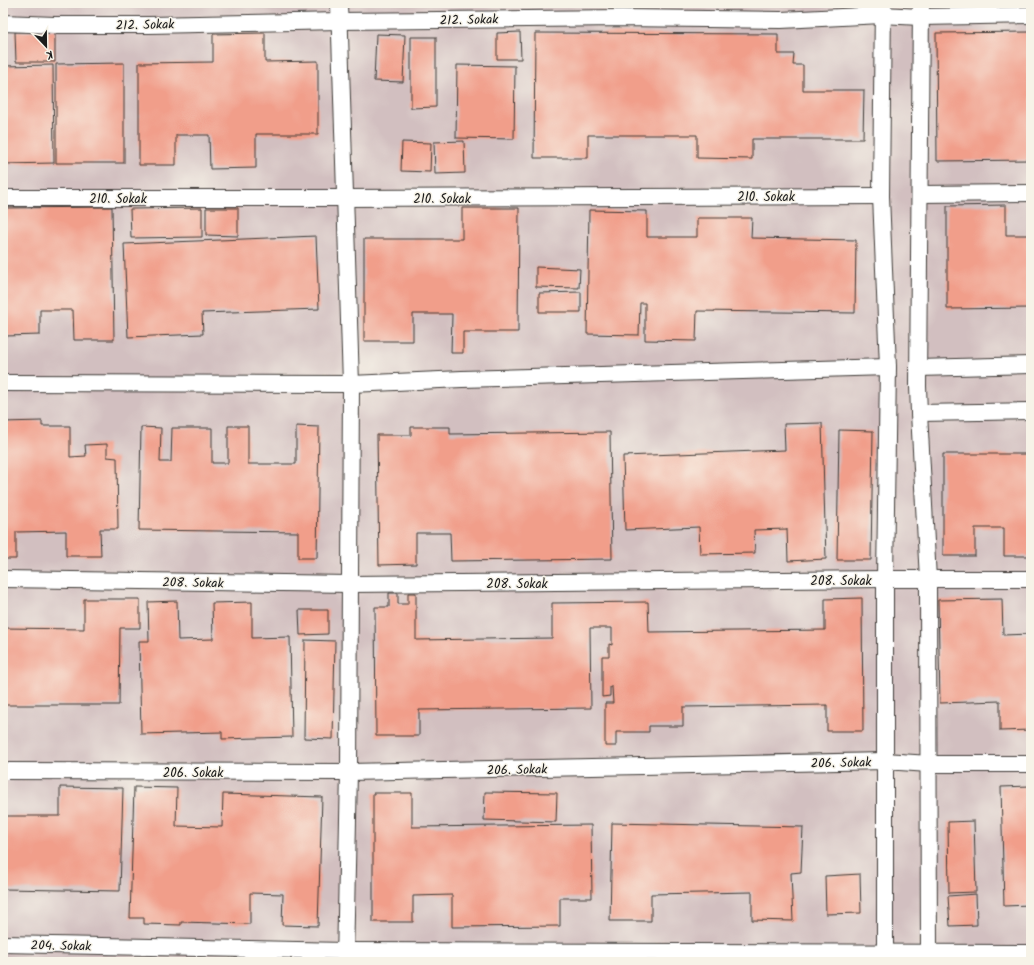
<svg xmlns="http://www.w3.org/2000/svg" width="1034" height="965" font-family="Kalam,sans-serif">
	<style>
		.industrial { fill: #d2bfc0 }
		.building { fill: #f19e8a }
		.lines { fill: none; stroke-linecap: round; stroke-linejoin: round }
		.street-casing { stroke: #3d3935; stroke-width: 18 }
		.street { stroke: #fff; stroke-width: 16 }
		.labels { text-anchor: middle; stroke-width: 3; stroke-linejoin: round; paint-order: stroke }
		.street-label { font-size: 13px; fill: #1c1c1c; stroke: #f7f3e8 }
	</style>
	<rect width="100%" height="100%" fill="#f7f3e8"/>
	<filter id="ink" filterUnits="userSpaceOnUse"><feTurbulence type="fractalNoise" baseFrequency=".025" numOctaves="2"/><feDisplacementMap in="SourceGraphic" scale="8" xChannelSelector="R" yChannelSelector="G"/><feConvolveMatrix kernelMatrix="1 2 1 2 8 2 1 2 1" color-interpolation-filters="sRGB"/></filter>
	<filter id="wash" filterUnits="userSpaceOnUse"><feTurbulence type="fractalNoise" baseFrequency=".012" numOctaves="4" result="noise"/><feDisplacementMap in="SourceGraphic" scale="16" xChannelSelector="R" yChannelSelector="G"/><feGaussianBlur stdDeviation="0.9" result="paint"/><feColorMatrix in="noise" values="0 0 0 0 0 0 0 0 0 0 0 0 0 0 0 0 0 1.4 0 .05"/><feComposite in="paint" operator="in"/></filter>
	<g filter="url(#wash)">
		<rect width="100%" height="100%" fill="#f5dfc5"/>
		<!-- industrial -->
		<rect class="industrial" x="3" y="3" width="1028" height="959"/>
		<g id="blocks">
			<!-- building -->
			<g class="building">
				<path d="M55,31V62H16L15,32Z"/>
				<path d="M520,32L521,59H497V33Z"/>
				<path d="M1031,32V160L937,161L936,33Z"/>
				<path d="M265,33V62L318,61V134H256V168L210,169L209,135H176V165H139V63L213,62V34Z"/>
				<path d="M535,33L778,34V54H794L793,65H803V90H864L863,139H752V159L697,158V135H588V158H534Z"/>
				<path d="M376,34L405,35L403,82L374,81Z"/>
				<path d="M411,37H436V107L411,108Z"/>
				<path d="M124,63V163H56V64Z"/>
				<path d="M53,65L54,163L3,164V66Z"/>
				<path d="M457,65L515,66L514,139L456,138Z"/>
				<path d="M464,141L465,173L435,174L434,142Z"/>
				<path d="M402,142L431,143L430,172L401,171Z"/>
				<path d="M1006,205V235H1031V308L947,309V206Z"/>
				<path d="M112,207L114,340H74L73,310H40V335L5,336L4,342H3V229H5V208Z"/>
				<path d="M202,208V237L131,238L130,209Z"/>
				<path d="M206,208H238V236L206,235Z"/>
				<path d="M462,208H519L518,332H463V353H451L452,314H413V341H364V239H462Z"/>
				<path d="M589,210L647,211V237H697V218H752L751,238L856,240L855,313L697,311L696,341L645,340V303H640L639,335L587,334Z"/>
				<path d="M316,236L319,309L202,313L203,334L128,337L124,244Z"/>
				<path d="M536,267L580,269L579,288L536,287Z"/>
				<path d="M581,292V312H539V293Z"/>
				<path d="M42,421V426H70V457L86,456L85,445L107,444V457L117,458L118,529H100L101,556H66V531L16,532V559H3V422Z"/>
				<path d="M822,423L826,559L788,561L787,529L754,530L755,553L700,554L699,527L625,530L623,456L785,450L784,424Z"/>
				<path d="M228,426H248V464H296V426L319,427L317,558H298V532L139,530L141,427L161,428L160,462H171L172,428H212V463H228Z"/>
				<path d="M411,427H450V434L610,432L612,559L451,561L450,533H416V564L379,565L377,435H411Z"/>
				<path d="M839,430L873,431L871,560H837Z"/>
				<path d="M943,454H1031V556H1004V528H975V556H943Z"/>
				<path d="M389,593H398V604H408V593H416V640L552,638V603L648,602L649,632L825,630V599L862,598L863,731H827V705L683,707V726H649V732H616V746H605V703H613L612,687H610V696L602,697V656H609V644L612,645V628H590L591,708L419,710V736H376L375,607H389Z"/>
				<path d="M84,599H140V628H120L119,705H3V628L84,629Z"/>
				<path d="M1002,599L1003,635L1031,634V730L1000,731V701L940,703L938,600Z"/>
				<path d="M177,601L178,640L213,639L212,603L252,602V638L290,637L292,737L222,739V732L141,734L139,641H149L148,602Z"/>
				<path d="M299,610H328V634L300,635Z"/>
				<path d="M305,640L335,641L333,739L304,738Z"/>
				<path d="M1031,786V905L1004,906L1001,787Z"/>
				<path d="M60,787L123,788L120,891L3,889V816H60Z"/>
				<path d="M134,787L177,788L176,826L222,827L223,794L322,797L318,926L282,925L283,894L250,893V924L181,922V925L144,924V918H130Z"/>
				<path d="M485,792L557,793L556,822L484,820Z"/>
				<path d="M373,793H412V827L591,825L592,898H560V926L452,927V895L413,896V922H373Z"/>
				<path d="M974,821L976,892L949,893L948,822Z"/>
				<path d="M612,823L803,827L801,872L791,873L793,921L752,920V892L651,894V921H610Z"/>
				<path d="M860,874L861,913L826,914L825,876Z"/>
				<path d="M976,894L977,925L950,926L948,896Z"/>
			</g>
		</g>
	</g>
	<g filter="url(#ink)">
		<use href="#blocks" fill-opacity="0" stroke="#3d3935" stroke-width="1"/>
		<g class="lines">
			<!-- street casing -->
			<g class="street-casing">
				<g id="street">
					<path d="M339,3L351,384L349,772L345,962"/>
					<path d="M883,3L881,196L888,367L885,579V962"/>
					<path d="M921,3L918,386L919,413L928,579L929,962"/>
					<path d="M3,23L55,25H149L339,21L622,18L781,20L882,15L920,17L1031,15"/>
					<path d="M920,194L1031,193"/>
					<path d="M3,198H345L881,196"/>
					<path d="M918,368L1031,365"/>
					<path d="M3,383L351,384L462,379L888,367"/>
					<path d="M919,413L1031,411"/>
					<path d="M3,579L350,584L885,579H1031"/>
					<path d="M3,771L349,772L885,761L929,764H1031"/>
					<path d="M3,944L345,951L1031,953"/>
				</g>
			</g>
			<!-- street -->
			<use href="#street" class="street"/>
		</g>
	</g>
	<g class="labels">
		<!-- street labels -->
		<g class="street-label">
			<text transform="translate(469 19) rotate(-1)" y="5">212. Sokak</text>
			<text transform="translate(145 24) rotate(-1)" y="5">212. Sokak</text>
			<text x="766" y="201">210. Sokak</text>
			<text x="118" y="203">210. Sokak</text>
			<text x="442" y="203">210. Sokak</text>
			<text x="841" y="585">208. Sokak</text>
			<text transform="translate(193 582) rotate(1)" y="5">208. Sokak</text>
			<text x="517" y="588">208. Sokak</text>
			<text transform="translate(841 762) rotate(-1)" y="5">206. Sokak</text>
			<text transform="translate(517 769) rotate(-1)" y="5">206. Sokak</text>
			<text x="193" y="777">206. Sokak</text>
			<text transform="translate(61 945) rotate(1)" y="5">204. Sokak</text>
		</g>
	</g>
	<!-- margin -->
	<rect width="1034" height="965" fill="none" stroke="#f7f3e8" stroke-width="16"/>
	<!-- north arrow -->
	<g transform="translate(46 46) rotate(158)" stroke="#f7f3e8" stroke-width="3" paint-order="stroke">
	<path d="M0-3L7 15L0 10L-7 15Z" fill="#1c1c1c"/>
	<text y="-6" font-size="11" font-weight="bold" text-anchor="middle" fill="#1c1c1c">K</text>
	</g>
</svg>
